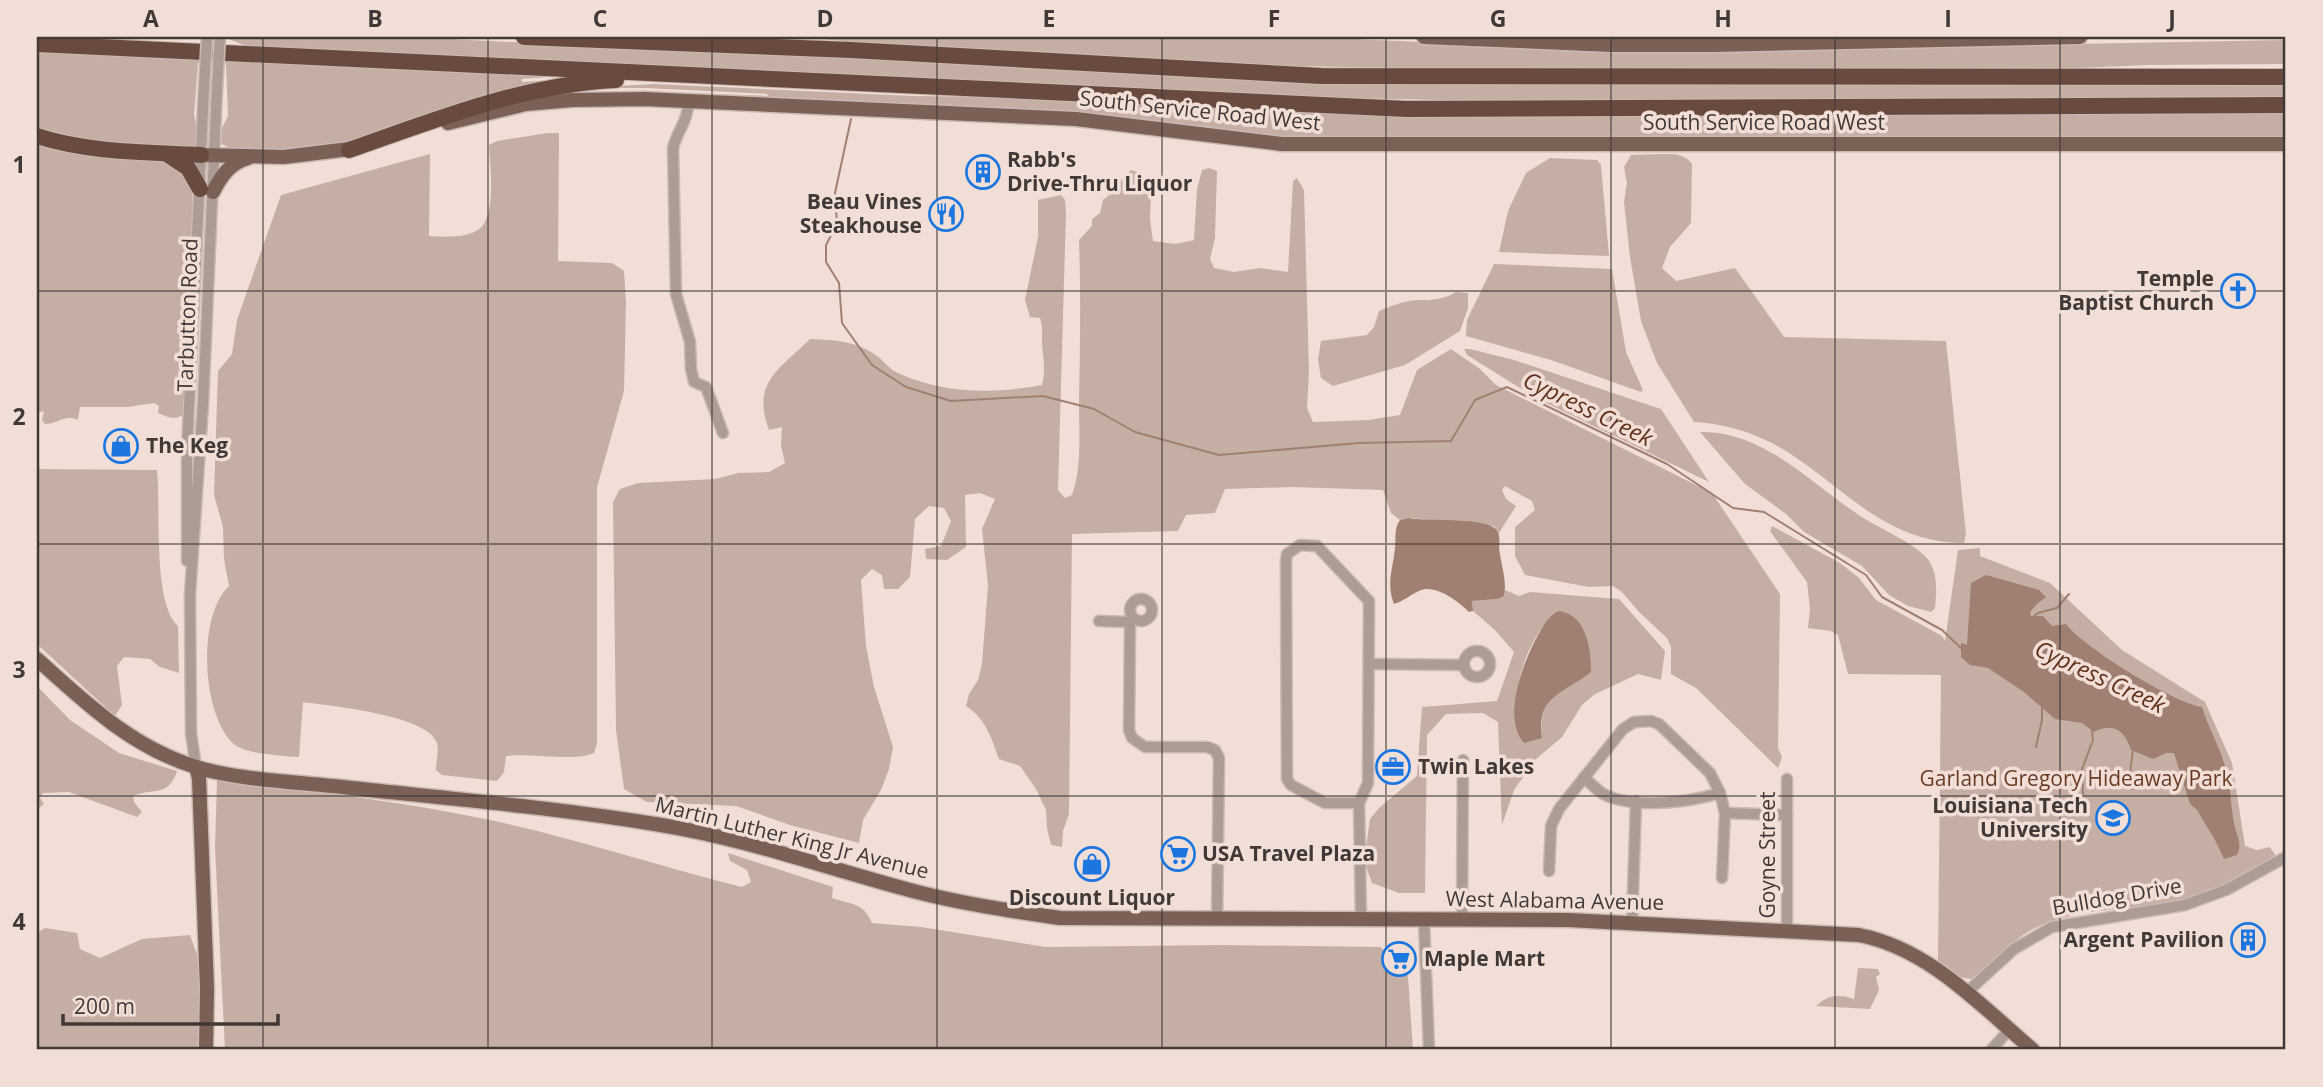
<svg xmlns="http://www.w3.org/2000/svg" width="2323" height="1087" font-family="'Open Sans',sans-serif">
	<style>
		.green { fill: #c5aea4; fill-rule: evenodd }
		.water { fill: #a08072 }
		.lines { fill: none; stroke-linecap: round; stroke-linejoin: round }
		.stream { stroke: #a08072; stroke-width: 2 }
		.minor-casing { stroke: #cabab3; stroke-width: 13 }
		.major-casing { stroke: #cabab3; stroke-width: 17 }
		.highway-casing { stroke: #cabab3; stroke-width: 18 }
		.minor { stroke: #ab9c95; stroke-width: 10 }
		.major { stroke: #7a6055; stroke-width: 14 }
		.highway { stroke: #684b3e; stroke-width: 16 }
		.minor-bridge-casing { stroke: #cabab3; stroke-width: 13; stroke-linecap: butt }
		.minor-bridge { stroke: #ab9c95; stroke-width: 10 }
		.grid { fill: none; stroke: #403935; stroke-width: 2; stroke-opacity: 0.55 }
		.labels { text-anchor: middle; stroke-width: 7; stroke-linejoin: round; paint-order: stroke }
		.street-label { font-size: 21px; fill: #403935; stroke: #f1dfd7 }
		.poi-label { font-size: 21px; font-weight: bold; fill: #403935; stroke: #f1dfd7; text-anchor: start }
		.park-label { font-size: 21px; fill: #6b3c25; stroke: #f1dfd7 }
		.water-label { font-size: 23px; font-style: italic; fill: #61331c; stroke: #f1dfd7 }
		.neatline { fill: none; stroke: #403935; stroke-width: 2.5 }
		.grid-label { font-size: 23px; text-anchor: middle; font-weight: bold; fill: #403935 }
	</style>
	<rect width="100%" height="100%" fill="#f1dfd7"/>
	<!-- green -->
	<g class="green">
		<path d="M202,37H406L1173,73L2286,81V99L1584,103L1297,97L249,47L226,38Z"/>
		<path d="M799,37H1302L1566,48L1746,50L2286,40V64L2149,65L2053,69C1635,69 1215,78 799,37Z"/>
		<path d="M37,50L563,76L522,79V82L565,79L566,75L592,77L321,150L238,151L221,144L222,128L228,116L226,63L200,61L198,63L194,115L197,127L196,148C142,145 89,144 37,127Z"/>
		<path d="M654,84L912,96L2241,111L2286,113V141L1291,140L629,95L566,94L650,92L768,96L767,94L646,88H582Z"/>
		<path d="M548,133H559L558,261L612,263L624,271L626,301L624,391L597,487V743L594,753C573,762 533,753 506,756L504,772L497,781L442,775L436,770C436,762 439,750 437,743C428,715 330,706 303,702L299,757C284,756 247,754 235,745C201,717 197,615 229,586L224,559L223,527L214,495L218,371L232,354L237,320L281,195L430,154L429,236C444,237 466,238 478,230C497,218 490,165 489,145L497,141Z"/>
		<path d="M37,140L161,159L185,177L192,191L193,203L183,414C176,422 166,416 158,413L159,406L154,403L127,407H80L78,420C65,414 58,424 45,424L42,420L44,411L37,413Z"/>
		<path d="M1658,154C1672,154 1683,152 1692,164L1691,223L1670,247L1662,268L1676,281L1735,268L1784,337L1946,341L1966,534L1964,543C1879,543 1838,478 1772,443C1748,431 1720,423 1694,422L1657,363L1641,321L1630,257L1624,202L1627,183L1624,167L1631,155Z"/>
		<path d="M1550,158L1597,160L1601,165L1609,256L1499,252L1508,211L1526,173Z"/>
		<path d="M1209,168L1217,171L1215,238L1210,259L1214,268L1234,272L1260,268L1288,272L1293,181L1297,178L1304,190L1309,373L1307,408L1313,422L1369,420L1400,415L1417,370L1451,349L1480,369L1496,385L1712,493L1780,594L1778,748L1782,757L1778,768L1696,688L1671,674V647L1667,638L1639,612L1622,592L1613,586L1589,587L1525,575L1515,556V527L1535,510L1532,501L1505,486L1502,490L1506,499L1516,506L1499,533L1494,526L1409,518L1400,520L1391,513L1383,490L1293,487L1225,489L1215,513L1186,515L1178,531L1072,534L1069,814L1063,831L1062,847L1051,845L1047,828L1046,810L1036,789L1020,766L999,759C991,737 986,719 966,706L969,694L978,680L982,664L988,585L982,529L995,499L980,493L965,495L966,547L947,560L926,559L925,549L941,546L951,521L944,508L929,506L915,519L910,577L898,589H884L882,575L872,569L861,580L866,646L874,687L893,747L889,769L881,790L863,820L859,843L790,825L736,806L647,802L624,789L616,730L613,502L620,489L638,483L715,479L738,473L769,472L785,463L781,446L782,427L769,430C751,382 780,369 810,339C835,340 857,341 877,356C884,361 890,370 898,373C944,394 993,394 1042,385C1046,370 1043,359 1042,343C1042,334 1043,327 1040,318L1030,317L1025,300L1038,237V200L1061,195L1065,200L1066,213L1058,490L1065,498L1072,495C1082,467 1079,433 1079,403C1080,349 1081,294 1079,240L1092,226V219L1100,213L1103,200C1116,191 1119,180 1131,170L1143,174L1151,190L1150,219L1153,241L1175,244L1194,240L1197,189L1202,170Z"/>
		<path d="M1494,264L1612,269L1626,352L1643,390L1641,392L1551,360L1466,336L1467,320Z"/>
		<path d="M1456,292L1468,293V308L1460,331L1405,365L1333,386L1321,378L1318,359L1321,341L1367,335L1374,327L1379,311C1391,306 1404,301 1417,300C1433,300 1442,300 1456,292Z"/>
		<path d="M1464,349H1470L1514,360L1661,409L1709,482L1536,398L1467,355Z"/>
		<path d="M1700,432C1763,431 1808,481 1856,513C1877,528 1906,538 1925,556C1938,569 1937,591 1935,608L1931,612L1908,606L1889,595L1862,566L1804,532L1786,514L1745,484Z"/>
		<path d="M37,469L157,470C161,505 152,604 178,626L179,673L160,667L150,659L124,657L117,666L122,705L115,716L37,644Z"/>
		<path d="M1772,526L1840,563L1859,578L1876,600L1942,636L1945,641L1958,550L1980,548V556L2050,583L2122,650L2205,702L2232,763L2245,846L2257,850L2270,847L2277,858C2243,875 2210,895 2173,902C2128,910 2077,908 2035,928C2011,940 1993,962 1972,979L1958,977L1938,961L1941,675L1848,674L1838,635L1831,631L1808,628L1810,609L1807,582L1770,531Z"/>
		<path d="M1505,590L1519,596L1530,592L1619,599L1665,651L1661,680L1638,674L1595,694L1582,705L1562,737L1536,759L1514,790L1502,825L1498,722L1483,713L1446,714L1427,735L1425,893H1399L1372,883L1364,861L1370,819L1379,808L1417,776L1422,707L1497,701L1514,652L1495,630L1473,611L1472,601L1498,599L1504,596ZM1564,612C1593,627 1587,648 1585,676C1557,691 1537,703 1542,738L1518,731C1511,688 1525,647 1552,614Z"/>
		<path d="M37,686L70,720L119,753L177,771C168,798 154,787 133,796L134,802L142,812L137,817L69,792L43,793L40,798L44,804L37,809Z"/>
		<path d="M217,780C308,790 400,801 490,820C575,838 658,866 742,887L751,882L747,870L730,861L728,853L833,887L832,898C852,905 863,902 872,923L921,927L1046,947L1222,945L1380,947L1391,956L1394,969L1405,970L1408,976L1413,1050H225L215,848Z"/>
		<path d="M45,928L77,933L80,949L100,958L142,939L190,935L200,963L199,1050H37V933Z"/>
		<path d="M1858,968L1878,969L1880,974L1876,977L1879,990L1870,1009L1816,1006C1828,995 1839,994 1854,999Z"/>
	</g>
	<!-- water -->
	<g class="water">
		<path d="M1409,518C1426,522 1492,516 1498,532C1501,538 1498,547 1500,554C1502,568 1507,582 1504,596L1498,599L1472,601L1473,611L1469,612C1459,602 1435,583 1419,591C1410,595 1404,601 1394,604C1386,581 1393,570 1395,548C1396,538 1394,528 1400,520Z"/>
		<path d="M1986,575L2039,590L2046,597L2037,604L2030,612L2031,616H2043L2052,626L2066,624C2084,648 2174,703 2202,707C2208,727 2218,743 2224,763C2231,782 2230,803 2234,823C2236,835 2243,843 2237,855L2224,859L2215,840L2197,810L2190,804L2174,753H2166L2153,759L2131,750C2125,731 2114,722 2094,732L2082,723L2055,719L2024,692L1988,668L1970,665L1961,657V643L1967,645L1971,583Z"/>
		<path d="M1559,611C1587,615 1591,649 1591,672C1565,693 1535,696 1542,738L1524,743C1501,716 1524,661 1538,635C1544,625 1548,615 1559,611Z"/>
	</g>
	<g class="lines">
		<!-- stream -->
		<g class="stream">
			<path d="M851,119L835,193L837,224L826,245V262L839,283L842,323L872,365L906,387L951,401L1043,396L1094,409L1135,432L1219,455L1359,443L1451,441L1475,400L1507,387L1667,464L1733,508L1764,512L1866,575L1882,597L1942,630L1962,649"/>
			<path d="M2033,617L2038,613L2057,608L2069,594"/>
			<path d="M2036,747L2042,720V707"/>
			<path d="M2130,773L2133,750"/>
			<path d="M2131,780L2132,789"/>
			<path d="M2083,794L2082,769L2093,740L2092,731"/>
		</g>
		<!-- minor casing -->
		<g class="minor-casing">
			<g id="minor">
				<path d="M688,100C689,121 678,128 673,148L676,294L690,342L691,369L694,382L706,387L723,433"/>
				<path d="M187,561V449L204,88"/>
				<circle cx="1141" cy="610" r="11"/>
				<path d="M1099,621L1130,622"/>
				<path d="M1130,622L1129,730L1132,738L1145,747H1207L1215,750L1219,758L1217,920"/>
				<circle cx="1477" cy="664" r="13"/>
				<path d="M1369,664L1464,665"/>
				<path d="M196,767L191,733L190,594L203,404L217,88"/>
				<path d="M1584,777C1592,785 1600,794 1610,797C1640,808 1690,802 1720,793"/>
				<path d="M1787,779V930"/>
				<path d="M1359,803H1325L1291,785L1287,779L1286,561L1287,554L1300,545L1317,546L1369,601L1368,783L1359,803L1361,920"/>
				<path d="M1725,813L1787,815"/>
				<path d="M1549,871L1551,826L1559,809L1623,729L1634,722L1651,721L1659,724L1710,773L1720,793L1725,813L1722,878"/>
				<path d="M1424,920L1429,1050"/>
				<path d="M1462,920L1463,760"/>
				<path d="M1632,922L1636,801"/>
				<path d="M1966,993L2014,949L2052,927L2185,905L2226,890L2286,857"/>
				<path d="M1991,1050L2009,1030"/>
			</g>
		</g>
		<!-- major casing -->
		<g class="major-casing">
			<g id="major">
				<path d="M1424,37L1611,45H1715L2080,37"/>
				<path d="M448,123L526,104L572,100L644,99L1076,119L1282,144H2286"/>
				<path d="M201,155L284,157L357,148"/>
				<path d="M213,192C221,176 230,163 248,158"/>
				<path d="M37,659C86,703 131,747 196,767C242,781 302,782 351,788C454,799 558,808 661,825C748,839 832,870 917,892C964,904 1012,911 1060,918L1568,920L1859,935C1930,949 1981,1006 2033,1050"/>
				<path d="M196,767L199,778L207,988L206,1050"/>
			</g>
		</g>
		<!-- highway casing -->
		<g class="highway-casing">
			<g id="highway">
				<path d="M524,37L851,50L1321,76L2286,77"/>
				<path d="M37,44L1407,109L2286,105"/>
				<path d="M37,136C90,153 146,152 201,155"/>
				<path d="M349,150C438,119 521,85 616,80"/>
				<path d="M167,154L188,168L200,189"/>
			</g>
		</g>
		<!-- minor -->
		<use href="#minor" class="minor"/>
		<!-- major -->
		<use href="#major" class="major"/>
		<!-- highway -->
		<use href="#highway" class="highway"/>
		<!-- minor-bridge casing -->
		<g class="minor-bridge-casing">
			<g id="minor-bridge">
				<path d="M204,88L207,37"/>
				<path d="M217,88L220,37"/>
			</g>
		</g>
		<!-- minor-bridge -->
		<use href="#minor-bridge" class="minor-bridge"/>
	</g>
	<!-- grid -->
	<path class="grid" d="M263,37V1050M488,37V1050M712,37V1050M937,37V1050M1162,37V1050M1386,37V1050M1611,37V1050M1835,37V1050M2060,37V1050M37,291H2286M37,544H2286M37,796H2286"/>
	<!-- icons -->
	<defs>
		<g id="building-ring" transform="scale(1.75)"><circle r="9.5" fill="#f1dfd7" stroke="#1b76e0" stroke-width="1.5"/><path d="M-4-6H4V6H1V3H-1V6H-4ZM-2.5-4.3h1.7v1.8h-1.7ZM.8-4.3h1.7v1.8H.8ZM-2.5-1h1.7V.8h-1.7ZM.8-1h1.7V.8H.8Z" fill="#1b76e0"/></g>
		<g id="restaurant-ring" transform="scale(1.75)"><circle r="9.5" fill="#f1dfd7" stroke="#1b76e0" stroke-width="1.5"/><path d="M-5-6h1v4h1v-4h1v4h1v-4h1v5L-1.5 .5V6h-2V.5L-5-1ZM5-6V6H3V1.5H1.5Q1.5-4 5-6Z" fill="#1b76e0"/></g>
		<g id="church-ring" transform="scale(1.75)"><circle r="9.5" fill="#f1dfd7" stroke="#1b76e0" stroke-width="1.5"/><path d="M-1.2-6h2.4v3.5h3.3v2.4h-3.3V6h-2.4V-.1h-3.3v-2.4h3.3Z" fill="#1b76e0"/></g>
		<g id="shop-ring" transform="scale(1.75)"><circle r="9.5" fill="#f1dfd7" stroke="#1b76e0" stroke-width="1.5"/><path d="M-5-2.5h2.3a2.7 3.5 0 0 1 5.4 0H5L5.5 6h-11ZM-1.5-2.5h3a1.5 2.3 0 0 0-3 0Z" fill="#1b76e0"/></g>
		<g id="office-ring" transform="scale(1.75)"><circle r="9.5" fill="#f1dfd7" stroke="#1b76e0" stroke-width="1.5"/><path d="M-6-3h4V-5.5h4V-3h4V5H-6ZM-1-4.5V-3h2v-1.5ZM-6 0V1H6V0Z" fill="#1b76e0"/></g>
		<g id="university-ring" transform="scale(1.75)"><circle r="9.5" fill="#f1dfd7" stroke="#1b76e0" stroke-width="1.5"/><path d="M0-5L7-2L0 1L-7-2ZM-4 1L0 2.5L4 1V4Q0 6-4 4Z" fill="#1b76e0"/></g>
		<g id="supermarket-ring" transform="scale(1.75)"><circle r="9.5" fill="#f1dfd7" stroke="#1b76e0" stroke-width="1.5"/><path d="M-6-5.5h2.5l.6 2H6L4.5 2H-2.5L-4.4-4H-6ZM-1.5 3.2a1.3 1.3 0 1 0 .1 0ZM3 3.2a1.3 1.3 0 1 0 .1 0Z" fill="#1b76e0"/></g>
	</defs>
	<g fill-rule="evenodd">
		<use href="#building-ring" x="983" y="172"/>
		<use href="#restaurant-ring" x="946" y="214"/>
		<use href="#church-ring" x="2238" y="291"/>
		<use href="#shop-ring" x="121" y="446"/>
		<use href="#office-ring" x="1393" y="767"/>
		<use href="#university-ring" x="2113" y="818"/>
		<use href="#supermarket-ring" x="1178" y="854"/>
		<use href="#shop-ring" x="1092" y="864"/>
		<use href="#building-ring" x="2248" y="940"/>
		<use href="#supermarket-ring" x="1399" y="959"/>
	</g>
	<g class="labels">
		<!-- street labels -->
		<g class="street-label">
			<text transform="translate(1200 111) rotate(6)" y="7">South Service Road West</text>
			<text x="1764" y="130">South Service Road West</text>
			<text transform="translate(188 315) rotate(-88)" y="7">Tarbutton Road</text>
			<text transform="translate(792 838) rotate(14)" y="7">Martin Luther King Jr Avenue</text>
			<text transform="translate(1768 855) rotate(-90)" y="7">Goyne Street</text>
			<text transform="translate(2117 897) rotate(-10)" y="7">Bulldog Drive</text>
			<text transform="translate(1555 901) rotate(1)" y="7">West Alabama Avenue</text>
		</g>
		<!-- poi labels -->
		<g class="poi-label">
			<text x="1007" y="167">Rabb's<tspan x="1007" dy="24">Drive-Thru Liquor</tspan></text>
			<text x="922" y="209" text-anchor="end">Beau Vines<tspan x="922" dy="24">Steakhouse</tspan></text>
			<text x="2214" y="286" text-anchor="end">Temple<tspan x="2214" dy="24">Baptist Church</tspan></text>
			<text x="146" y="453">The Keg</text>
			<text x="1418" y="774">Twin Lakes</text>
			<text x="2088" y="813" text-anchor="end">Louisiana Tech<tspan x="2088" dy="24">University</tspan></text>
			<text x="1202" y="861">USA Travel Plaza</text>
			<text x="1092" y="905" text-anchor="middle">Discount Liquor</text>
			<text x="2224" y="947" text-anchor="end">Argent Pavilion</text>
			<text x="1424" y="966">Maple Mart</text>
		</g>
		<!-- park labels -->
		<g class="park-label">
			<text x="2076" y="786">Garland Gregory Hideaway Park</text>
		</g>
		<!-- water labels -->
		<g class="water-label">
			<text transform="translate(1588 409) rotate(26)" y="8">Cypress Creek</text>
			<text transform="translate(2100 677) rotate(25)" y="8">Cypress Creek</text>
		</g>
	</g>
	<!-- border -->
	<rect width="2323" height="1087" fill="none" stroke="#f1dfd7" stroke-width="77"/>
	<!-- scale -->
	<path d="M63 1014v10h215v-10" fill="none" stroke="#403935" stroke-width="3.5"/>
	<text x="74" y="1014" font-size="21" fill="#403935" stroke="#f1dfd7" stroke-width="5" paint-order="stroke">200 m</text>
	<rect x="38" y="38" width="2246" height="1010" class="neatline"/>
	<g class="grid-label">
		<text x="151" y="27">A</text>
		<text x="375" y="27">B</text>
		<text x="600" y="27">C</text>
		<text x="825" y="27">D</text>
		<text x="1049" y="27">E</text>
		<text x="1274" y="27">F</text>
		<text x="1498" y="27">G</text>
		<text x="1723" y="27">H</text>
		<text x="1948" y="27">I</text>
		<text x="2172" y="27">J</text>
		<text x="19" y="173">1</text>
		<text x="19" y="425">2</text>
		<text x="19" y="678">3</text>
		<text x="19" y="930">4</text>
	</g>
</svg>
